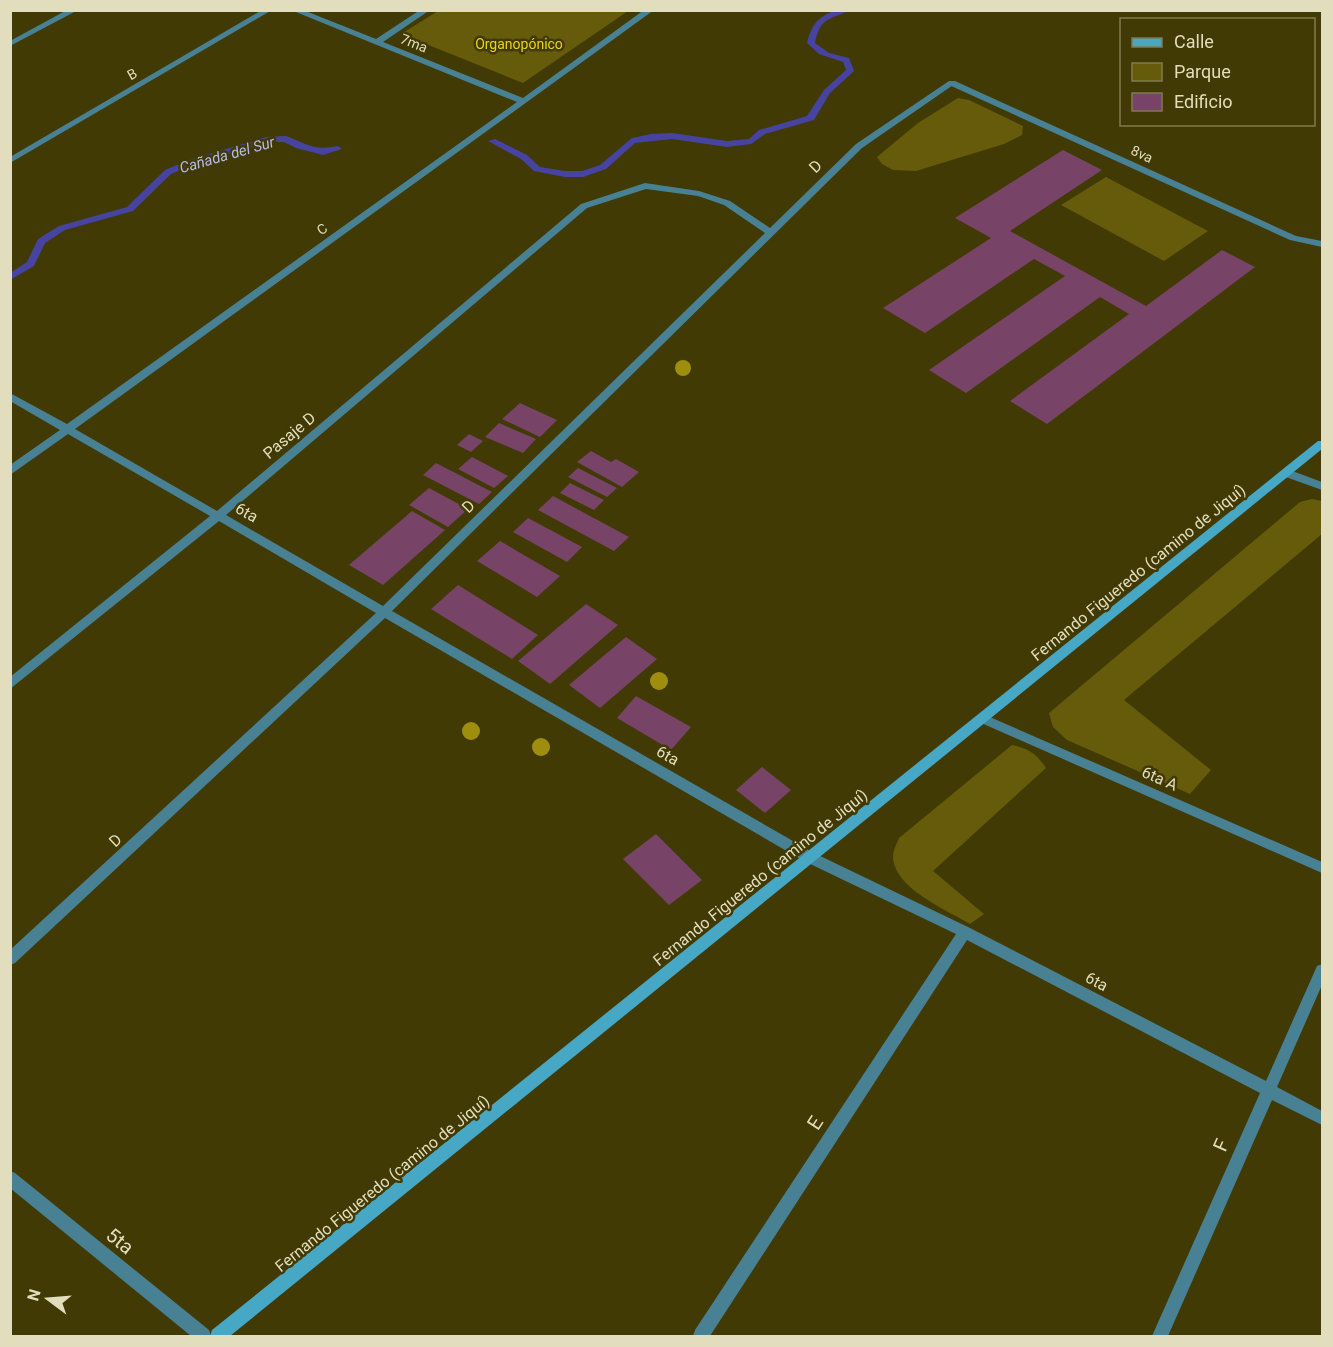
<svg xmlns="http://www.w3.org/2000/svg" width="1333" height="1347" font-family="Roboto,sans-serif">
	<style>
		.green { fill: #665b0a }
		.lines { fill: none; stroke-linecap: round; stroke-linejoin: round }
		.stream { fill: #4743a0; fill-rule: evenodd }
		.building { fill: #774366 }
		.lane { fill: #488193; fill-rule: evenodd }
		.street { fill: #488193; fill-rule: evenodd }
		.secondary { fill: #46a8c5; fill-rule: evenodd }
		.tree { fill: #9f8e0e }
		.labels { text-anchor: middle; stroke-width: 5; stroke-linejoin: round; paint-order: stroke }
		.far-street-label { font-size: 14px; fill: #e2ddbd; stroke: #413a04 }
		.far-park-label { font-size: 14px; fill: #ecd316; stroke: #413a04 }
		.far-water-label { font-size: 15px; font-style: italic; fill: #b6baec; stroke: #413a04 }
		.street-label { font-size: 16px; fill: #e2ddbd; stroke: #413a04 }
		.near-street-label { font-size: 20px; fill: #e2ddbd; stroke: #413a04 }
	</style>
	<rect width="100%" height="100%" fill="#413a04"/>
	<!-- green -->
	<g class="green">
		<path d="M438,11V10L628,11L523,83L401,34Z"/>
		<path d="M958,98L969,100L1023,126L1022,135L1004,144L916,171L893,170L882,164L877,157L918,123Z"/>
		<path d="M1106,177L1208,231L1164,261L1061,205Z"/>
		<path d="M1312,499L1322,501V534L1124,700L1211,770L1190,794L1067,740L1053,727L1049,713L1300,502Z"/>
		<path d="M1012,745C1029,749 1037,754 1046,768L933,871L984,914L970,924C947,910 893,888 893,856C893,851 897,843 899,838Z"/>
	</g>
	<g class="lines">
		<!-- stream -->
		<g class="stream">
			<path d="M836,10H850C830,20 820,17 815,43L829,53L849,58L854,71L830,93L814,120L765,134L751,144L727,147L672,139L635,143L606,169L583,177H565L534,171L521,159L488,141L495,139L527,155L540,167L565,171H582L600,165L632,138L651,134L672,133L727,141L749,139L759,130L807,116L824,90L846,70L843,62L819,54L807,43C811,25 819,16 836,10Z"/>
			<path d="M286,136C308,144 313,151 338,146L342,149L323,155L296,148L284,142H270L192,165L171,174L133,211L65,230L45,243L34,266L10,280V273L27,262L38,239L59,226L127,207L165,170L186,161L266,137Z"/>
		</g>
	</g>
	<!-- building -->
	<g class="building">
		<path d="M1063,150L1102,170L1010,231L1146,306L1222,250L1255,267L1047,424L1010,401L1129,314L1100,297L966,393L929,370L1065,276L1034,259L925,333L883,308L991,238L955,218Z"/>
		<path d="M520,403L557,420L540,437L502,419Z"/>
		<path d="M499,423L536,439L523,453L485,437Z"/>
		<path d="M469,434L483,441L471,452L457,445Z"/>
		<path d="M591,451L611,462L616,459L639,472L622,487L577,462Z"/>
		<path d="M472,457L508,476L494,488L458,469Z"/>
		<path d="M436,463L492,492L479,504L423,475Z"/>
		<path d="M578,468L617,488L607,497L568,477Z"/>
		<path d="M570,483L604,500L594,510L560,493Z"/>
		<path d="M429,488L468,509L448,527L409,505Z"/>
		<path d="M553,496L629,537L614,551L538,510Z"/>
		<path d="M412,511L445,530L383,585L349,565Z"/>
		<path d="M528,518L582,547L567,562L513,532Z"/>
		<path d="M500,541L560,576L537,597L477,561Z"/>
		<path d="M458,585L538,635L512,659L431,609Z"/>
		<path d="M586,604L618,625L550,684L518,661Z"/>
		<path d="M626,637L657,659L600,708L569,685Z"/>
		<path d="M636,696L691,727L671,750L617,718Z"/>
		<path d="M762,767L791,790L765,813L736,790Z"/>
		<path d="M656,834L702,880L669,905L623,859Z"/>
	</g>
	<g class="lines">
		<!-- lane -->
		<path class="lane" d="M949,81H955L1296,236L1322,241V247L1290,240L949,85Z"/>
		<!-- street -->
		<g class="street">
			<path d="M67,10H78L10,46V41Z"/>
			<path d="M262,10H272L10,163V157Z"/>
			<path d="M291,10H303L376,39L420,10H430L383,42L523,98L644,10H654L75,429L217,511L581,204L645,183L699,191L730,201L770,228L856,144L949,81L956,83L862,148L392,611L814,853L970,928L1266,1081L1317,966L1322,964V985L1277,1087L1322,1111V1125L1272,1100L1168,1336H1152L1260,1093L967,940L710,1336H693L695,1330L956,934L804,861L385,618L15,963L10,965V950L376,613L219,521L10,689V677L210,516L68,434L10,475V465L60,430L10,401V393L67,424L517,102ZM646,189L698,196L724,205L765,233L383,606L226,515L587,208Z"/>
			<path d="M1287,469L1322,482V490L1283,476L1282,473Z"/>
			<path d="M983,714L1322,862V873L979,722L977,719L979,716Z"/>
			<path d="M10,1171L15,1173L209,1330L211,1336H191L10,1188Z"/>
		</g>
		<!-- secondary -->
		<path class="secondary" d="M1318,441H1322V449L230,1336H210L212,1330Z"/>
	</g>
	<!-- trees -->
	<g class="tree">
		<circle cx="683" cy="368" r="8"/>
		<circle cx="659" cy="681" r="9"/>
		<circle cx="471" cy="731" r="9"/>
		<circle cx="541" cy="747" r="9"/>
	</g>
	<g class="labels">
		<!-- far-street labels -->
		<g class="far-street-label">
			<text transform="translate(414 43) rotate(22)" y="5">7ma</text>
			<text transform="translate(132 74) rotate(-30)" y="5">B</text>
			<text transform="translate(1142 154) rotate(25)" y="5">8va</text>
			<text transform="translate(322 229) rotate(-36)" y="5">C</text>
		</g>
		<!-- far-park labels -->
		<g class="far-park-label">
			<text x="519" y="49">Organopónico</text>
		</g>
		<!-- far-water labels -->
		<g class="far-water-label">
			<text transform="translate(227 155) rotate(-16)" y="5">Cañada del Sur</text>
		</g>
		<!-- street labels -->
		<g class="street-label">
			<text transform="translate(815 166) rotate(-44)" y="6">D</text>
			<text transform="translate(289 435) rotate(-40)" y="6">Pasaje D</text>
			<text transform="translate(468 506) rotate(-45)" y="6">D</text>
			<text transform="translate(247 512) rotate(30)" y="6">6ta</text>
			<text transform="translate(1138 572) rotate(-39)" y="6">Fernando Figueredo (camino de Jiquí)</text>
			<text transform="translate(668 755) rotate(30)" y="6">6ta</text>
			<text transform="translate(1160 778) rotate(24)" y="6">6ta A</text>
			<text transform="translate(115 840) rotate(-43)" y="6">D</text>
			<text transform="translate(760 877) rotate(-39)" y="6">Fernando Figueredo (camino de Jiquí)</text>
			<text transform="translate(1097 981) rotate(28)" y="6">6ta</text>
			<text transform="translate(382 1183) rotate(-39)" y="6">Fernando Figueredo (camino de Jiquí)</text>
		</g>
		<!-- near-street labels -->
		<g class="near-street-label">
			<text transform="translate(815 1123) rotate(-57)" y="7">E</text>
			<text transform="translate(1221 1145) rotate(-66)" y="7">F</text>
			<text transform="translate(120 1241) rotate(39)" y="7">5ta</text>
		</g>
	</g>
	<!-- border -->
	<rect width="1333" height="1347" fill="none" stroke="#e2ddbd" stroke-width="24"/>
	<!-- legend -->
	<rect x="1120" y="18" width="195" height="108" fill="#413a04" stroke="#817b4e" stroke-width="1.5"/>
	<rect x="1132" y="38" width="30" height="9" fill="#46a8c5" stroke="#817b4e" stroke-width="1.5"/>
	<text x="1174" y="48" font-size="18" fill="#e2ddbd">Calle</text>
	<rect x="1132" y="63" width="30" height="18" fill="#665b0a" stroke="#817b4e" stroke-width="1.5"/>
	<text x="1174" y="78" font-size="18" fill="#e2ddbd">Parque</text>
	<rect x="1132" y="93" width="30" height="18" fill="#774366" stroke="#817b4e" stroke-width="1.5"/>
	<text x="1174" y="108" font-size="18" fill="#e2ddbd">Edificio</text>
	<!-- north arrow -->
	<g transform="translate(48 1299) rotate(286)" stroke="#413a04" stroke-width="4.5" paint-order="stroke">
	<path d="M0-4.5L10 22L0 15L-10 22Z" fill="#e2ddbd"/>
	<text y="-9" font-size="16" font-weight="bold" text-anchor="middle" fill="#e2ddbd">N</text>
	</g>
</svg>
